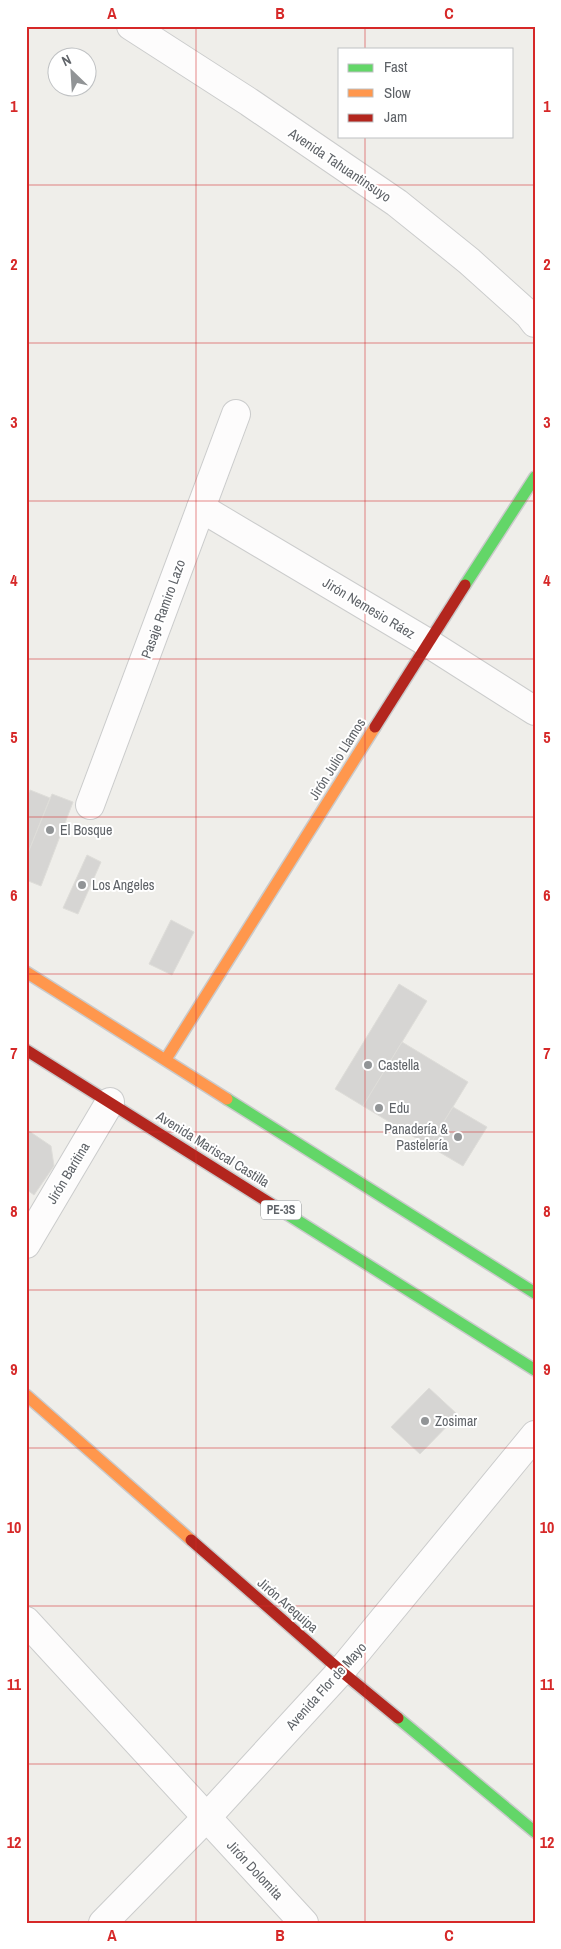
<svg xmlns="http://www.w3.org/2000/svg" width="561" height="1949" font-family="'Archivo Narrow',sans-serif">
	<style>
		.building { fill: #d6d5d3; stroke: #deddd9 }
		.lines { fill: none; stroke-linecap: round; stroke-linejoin: round }
		.street-casing { stroke: #cbcccc; stroke-width: 30 }
		.fast-casing { stroke: #cacacb; stroke-width: 14 }
		.slow-casing { stroke: #cacacb; stroke-width: 14 }
		.jam-casing { stroke: #cacacb; stroke-width: 14 }
		.street { stroke: #fdfcfc; stroke-width: 28 }
		.fast { stroke: #63d668; stroke-width: 11 }
		.slow { stroke: #ff974d; stroke-width: 11 }
		.jam { stroke: #b3261e; stroke-width: 11 }
		.grid { fill: none; stroke: #d62828; stroke-width: 1; stroke-opacity: 0.55 }
		.poi-dot { fill: #919496; stroke: #fff; stroke-width: 2 }
		.labels { text-anchor: middle; stroke-width: 4; stroke-linejoin: round; paint-order: stroke }
		.shield { fill: #fff; stroke: #8f9295; stroke-width: 1 }
		.shield-label { font-size: 12px; font-weight: bold; fill: #5f6368 }
		.street-label { font-size: 14px; fill: #5f6368; stroke: #fff }
		.poi-label { font-size: 14px; fill: #5f6368; stroke: #fff; text-anchor: start }
		.neatline { fill: none; stroke: #d62828; stroke-width: 2 }
		.grid-label { font-size: 16px; text-anchor: middle; font-weight: bold; fill: #d62828 }
	</style>
	<rect width="100%" height="100%" fill="#efeeea"/>
	<!-- building -->
	<g class="building">
		<path d="M30,790L50,798L26,858V799Z"/>
		<path d="M52,794L73,802L41,886L26,880V858Z"/>
		<path d="M87,855L101,862L78,914L63,908Z"/>
		<path d="M171,920L194,932L172,975L149,964Z"/>
		<path d="M399,984L427,1001L363,1106L335,1089Z"/>
		<path d="M402,1042L468,1082L429,1146L363,1106Z"/>
		<path d="M453,1107L487,1127L463,1166L429,1146Z"/>
		<path d="M26,1129L51,1146L54,1166L34,1195L26,1189Z"/>
		<path d="M429,1388L458,1415L420,1454L391,1427Z"/>
	</g>
	<g class="lines">
		<!-- street casing -->
		<g class="street-casing">
			<g id="street">
				<path d="M131,26L249,102L397,203L469,261L529,315L535,323"/>
				<path d="M201,508L428,643L535,711"/>
				<path d="M90,805L236,414"/>
				<path d="M26,1244L110,1102"/>
				<path d="M26,1621L304,1923"/>
				<path d="M103,1923L207,1817L341,1671L535,1435"/>
			</g>
		</g>
		<!-- fast casing -->
		<g class="fast-casing">
			<g id="fast">
				<path d="M465,585L535,477"/>
				<path d="M227,1099L535,1293"/>
				<path d="M287,1214L535,1370"/>
				<path d="M398,1718L535,1832"/>
			</g>
		</g>
		<!-- slow casing -->
		<g class="slow-casing">
			<g id="slow">
				<path d="M26,972L227,1099"/>
				<path d="M166,1059L375,727"/>
				<path d="M26,1395L191,1540"/>
			</g>
		</g>
		<!-- jam casing -->
		<g class="jam-casing">
			<g id="jam">
				<path d="M375,727L465,585"/>
				<path d="M26,1050L287,1214"/>
				<path d="M191,1540L341,1671L398,1718"/>
			</g>
		</g>
		<!-- street -->
		<use href="#street" class="street"/>
		<!-- fast -->
		<use href="#fast" class="fast"/>
		<!-- slow -->
		<use href="#slow" class="slow"/>
		<!-- jam -->
		<use href="#jam" class="jam"/>
	</g>
	<!-- grid -->
	<path class="grid" d="M196,26V1923M365,26V49M365,136V1923M26,185H535M26,343H535M26,501H535M26,659H535M26,817H535M26,974H535M26,1132H535M26,1290H535M26,1448H535M26,1606H535M26,1764H535"/>
	<!-- markers -->
	<g class="poi-dot">
		<circle cx="50" cy="830" r="5"/>
		<circle cx="82" cy="885" r="5"/>
		<circle cx="368" cy="1065" r="5"/>
		<circle cx="379" cy="1108" r="5"/>
		<circle cx="458" cy="1137" r="5"/>
		<circle cx="425" cy="1421" r="5"/>
	</g>
	<g class="labels">
		<!-- shield labels -->
		<rect class="shield" x="261" y="1200.5" width="40" height="19" rx="4"/>
		<g class="shield-label">
			<text x="281" y="1214">PE-3S</text>
		</g>
		<!-- street labels -->
		<g class="street-label">
			<text transform="translate(340 165) rotate(34)" y="5">Avenida Tahuantinsuyo</text>
			<text transform="translate(369 608) rotate(31)" y="5">Jirón Nemesio Ráez</text>
			<text transform="translate(163 609) rotate(-70)" y="5">Pasaje Ramiro Lazo</text>
			<text transform="translate(337 759) rotate(-58)" y="5">Jirón Julio Llamos</text>
			<text transform="translate(213 1149) rotate(32)" y="5">Avenida Mariscal Castilla</text>
			<text transform="translate(68 1173) rotate(-59)" y="5">Jirón Baritina</text>
			<text transform="translate(288 1605) rotate(41)" y="5">Jirón Arequipa</text>
			<text transform="translate(326 1686) rotate(-48)" y="5">Avenida Flor de Mayo</text>
			<text transform="translate(255 1870) rotate(47)" y="5">Jirón Dolomita</text>
		</g>
		<!-- poi labels -->
		<g class="poi-label">
			<text x="60" y="835">El Bosque</text>
			<text x="92" y="890">Los Angeles</text>
			<text x="378" y="1070">Castella</text>
			<text x="389" y="1113">Edu</text>
			<text x="448" y="1134" text-anchor="end">Panadería &amp;<tspan x="448" dy="16">Pastelería</tspan></text>
			<text x="435" y="1426">Zosimar</text>
		</g>
	</g>
	<!-- border -->
	<rect width="561" height="1949" fill="none" stroke="#ffffff" stroke-width="55"/>
	<!-- legend -->
	<rect x="338" y="48" width="175" height="90" fill="#ffffff" stroke="#bfc1c3"/>
	<rect x="348" y="64" width="25" height="8" fill="#63d668" stroke="#bfc1c3"/>
	<text x="384" y="72" font-size="15" fill="#5f6368">Fast</text>
	<rect x="348" y="89" width="25" height="8" fill="#ff974d" stroke="#bfc1c3"/>
	<text x="384" y="98" font-size="15" fill="#5f6368">Slow</text>
	<rect x="348" y="114" width="25" height="8" fill="#b3261e" stroke="#bfc1c3"/>
	<text x="384" y="122" font-size="15" fill="#5f6368">Jam</text>
	<!-- north arrow -->
	<g transform="translate(72 72) rotate(335)"><circle r="24" fill="#ffffff" stroke="#bfc1c3"/>
	<path d="M0-4L9 19L0 12L-9 19Z" fill="#919496"/>
	<text y="-8" font-size="14" font-weight="bold" text-anchor="middle" fill="#5f6368">N</text>
	</g>
	<rect x="28" y="28" width="506" height="1894" class="neatline"/>
	<g class="grid-label">
		<text x="112" y="19">A</text>
		<text x="280" y="19">B</text>
		<text x="449" y="19">C</text>
		<text x="14" y="112">1</text>
		<text x="547" y="112">1</text>
		<text x="14" y="270">2</text>
		<text x="547" y="270">2</text>
		<text x="14" y="428">3</text>
		<text x="547" y="428">3</text>
		<text x="14" y="586">4</text>
		<text x="547" y="586">4</text>
		<text x="14" y="743">5</text>
		<text x="547" y="743">5</text>
		<text x="14" y="901">6</text>
		<text x="547" y="901">6</text>
		<text x="14" y="1059">7</text>
		<text x="547" y="1059">7</text>
		<text x="14" y="1217">8</text>
		<text x="547" y="1217">8</text>
		<text x="14" y="1375">9</text>
		<text x="547" y="1375">9</text>
		<text x="14" y="1533">10</text>
		<text x="547" y="1533">10</text>
		<text x="14" y="1690">11</text>
		<text x="547" y="1690">11</text>
		<text x="14" y="1848">12</text>
		<text x="547" y="1848">12</text>
		<text x="112" y="1941">A</text>
		<text x="280" y="1941">B</text>
		<text x="449" y="1941">C</text>
	</g>
</svg>
